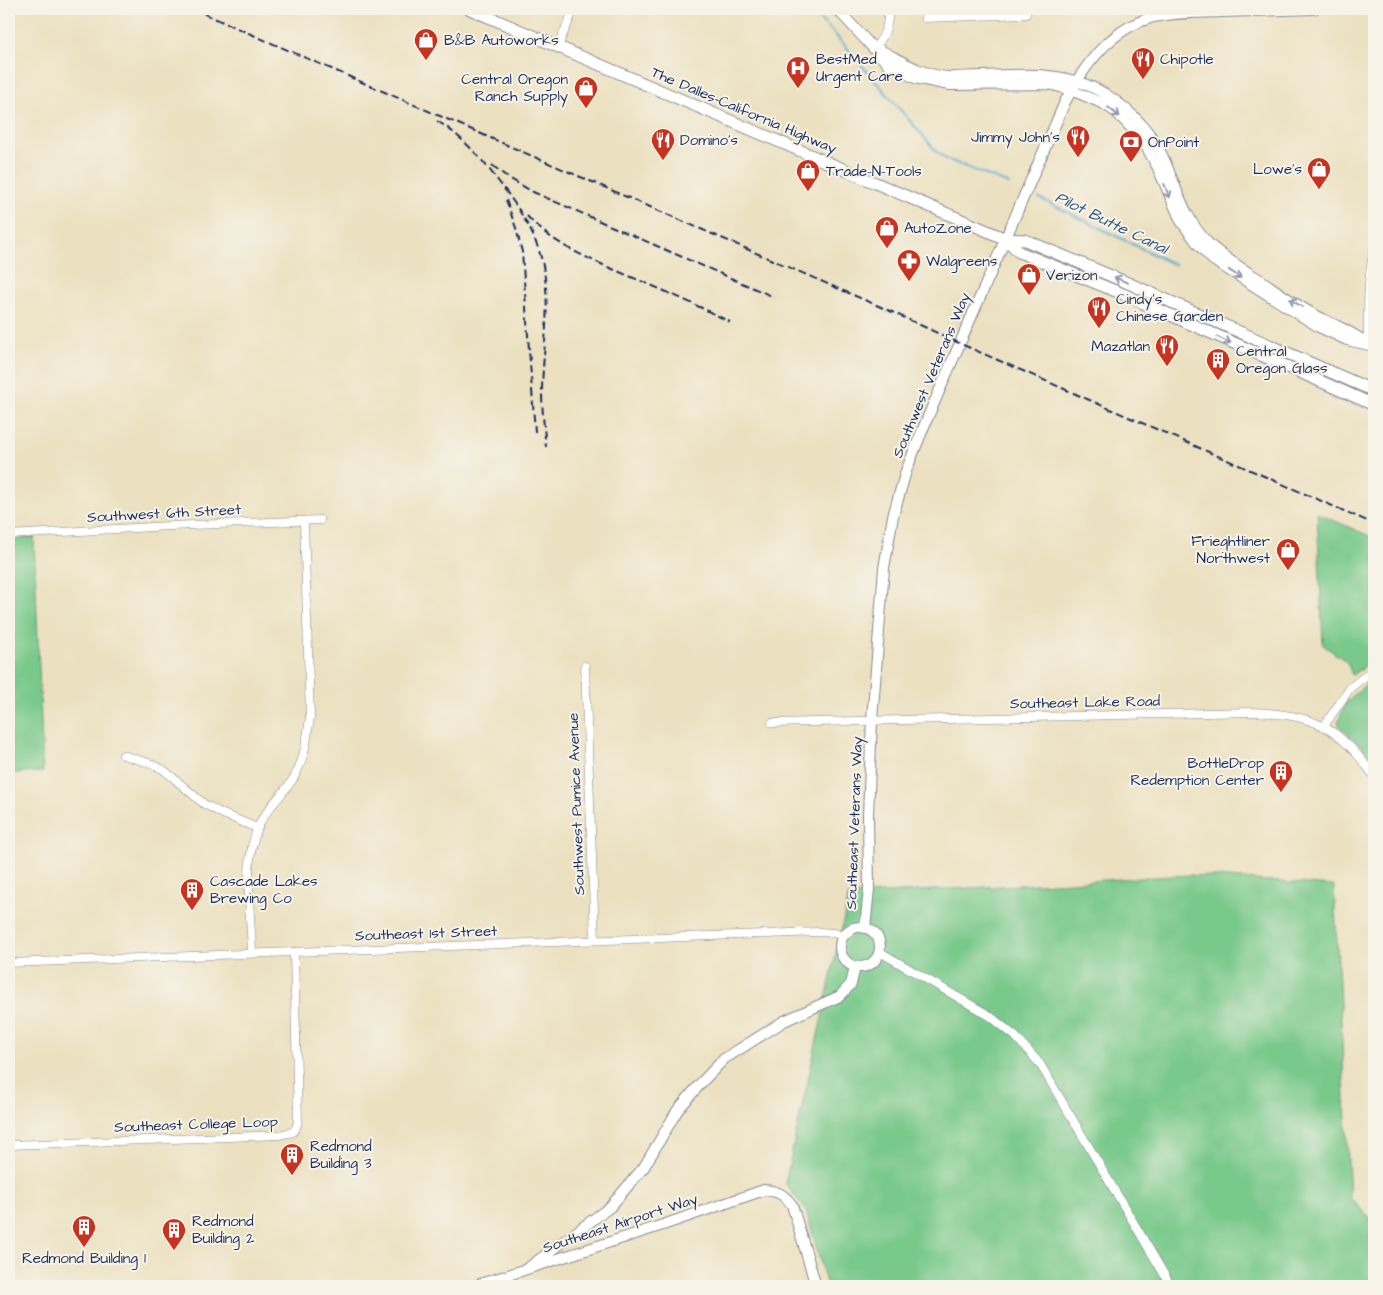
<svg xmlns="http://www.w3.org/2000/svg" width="1383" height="1295" font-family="'Architects Daughter',sans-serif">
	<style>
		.green { fill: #79c98b; stroke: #4a7c74 }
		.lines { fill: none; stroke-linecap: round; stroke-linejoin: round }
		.stream { stroke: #5bacd6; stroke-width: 2 }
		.minor-casing { stroke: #83888e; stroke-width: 9 }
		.major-casing { stroke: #83888e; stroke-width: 12 }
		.highway-casing { stroke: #83888e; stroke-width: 13 }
		.minor { stroke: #fff; stroke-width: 8 }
		.major { stroke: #fff; stroke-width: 10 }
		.highway { stroke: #fff; stroke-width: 11 }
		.rail { stroke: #1b2f5e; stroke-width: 2; stroke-dasharray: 8 4; stroke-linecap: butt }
		.oneway { stroke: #8d97ae }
		.labels { text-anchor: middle; stroke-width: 4; stroke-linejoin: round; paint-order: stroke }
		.poi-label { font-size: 15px; fill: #1b2f5e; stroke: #f7f3e8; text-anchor: start }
		.street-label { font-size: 15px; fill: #1b2f5e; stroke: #f7f3e8 }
		.water-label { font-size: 16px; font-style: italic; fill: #2e5482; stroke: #f7f3e8 }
	</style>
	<rect width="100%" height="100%" fill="#f7f3e8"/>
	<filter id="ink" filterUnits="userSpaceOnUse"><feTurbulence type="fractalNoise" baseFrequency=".02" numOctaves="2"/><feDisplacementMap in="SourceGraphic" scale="10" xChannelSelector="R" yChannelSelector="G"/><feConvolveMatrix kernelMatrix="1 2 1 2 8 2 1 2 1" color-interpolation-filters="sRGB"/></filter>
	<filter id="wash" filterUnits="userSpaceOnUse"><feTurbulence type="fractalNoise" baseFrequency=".0096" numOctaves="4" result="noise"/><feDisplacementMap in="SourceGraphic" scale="20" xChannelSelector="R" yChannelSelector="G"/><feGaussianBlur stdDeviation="1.12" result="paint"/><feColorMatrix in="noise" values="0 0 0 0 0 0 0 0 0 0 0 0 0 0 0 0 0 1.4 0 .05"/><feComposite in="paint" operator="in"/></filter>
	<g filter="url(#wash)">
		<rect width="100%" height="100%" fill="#ebe0bf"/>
		<!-- green -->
		<g class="green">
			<path d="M1317,513L1374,538V660L1352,675L1347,662L1323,645Z"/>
			<path d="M34,537L43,772L9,773V539Z"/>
			<path d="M1373,678L1374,679V763L1362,747L1340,727L1338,722L1346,702Z"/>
			<path d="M1190,875L1334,886L1350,1198L1374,1221V1286H827L806,1211L785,1183L849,895Z"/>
		</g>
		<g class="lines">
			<!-- stream -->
			<g class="stream">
				<path d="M809,9L833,32L936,151L946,159L1009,184"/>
				<path d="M1039,198L1175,265"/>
			</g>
		</g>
	</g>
	<g filter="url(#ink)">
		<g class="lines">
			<!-- minor casing -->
			<g class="minor-casing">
				<g id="minor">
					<path d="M925,18L1026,14V9"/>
					<path d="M558,46L574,9"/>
					<path d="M875,48C885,35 889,25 888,9"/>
					<path d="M1368,345C1368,312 1367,281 1374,249"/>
					<path d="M9,535L170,526L320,520"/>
					<path d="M585,666L595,940"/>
					<path d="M772,723L1252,712C1314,715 1337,725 1374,776"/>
					<path d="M1324,726L1350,688L1374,669"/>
					<path d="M123,755L149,763L164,770L204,804L223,814L257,828"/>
					<path d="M880,952L990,1016L1015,1036L1040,1064L1171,1286"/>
					<path d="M252,953C251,914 242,861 259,825C266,809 281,796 291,782C304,764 307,739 310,717L304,521"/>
					<path d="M9,963L818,932L834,933L843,936"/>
					<path d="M9,1145L279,1135L293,1132L296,1128L298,1121L294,952"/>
				</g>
			</g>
			<!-- major casing -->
			<g class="major-casing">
				<g id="major">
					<path d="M837,9L888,64L915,78L949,85L1049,84L1071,90L1104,104L1116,112L1142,139L1157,166L1181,221L1198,244L1213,260L1319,327L1347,340L1374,346"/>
					<path d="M878,49C902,61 919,74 947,77C957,78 968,76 977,76C1019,75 1057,70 1096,89C1123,103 1149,127 1162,155C1176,185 1184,220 1209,244C1225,259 1244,270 1262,281C1281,294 1301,309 1323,319C1339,327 1350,331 1365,342"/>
					<circle cx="860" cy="947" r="20"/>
					<path d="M865,928L869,889L868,815L872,720L884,568L893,516L906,471L927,419L1065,102C1083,67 1109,30 1150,18C1173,12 1198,13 1222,12C1253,11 1283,10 1314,9"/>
					<path d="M528,1268L610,1207L644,1167L677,1111L701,1083L724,1059L784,1021L840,996L851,984L855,967"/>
					<path d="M474,1286L663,1225L764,1190C777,1191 784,1194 792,1205L816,1286"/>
				</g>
			</g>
			<!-- highway casing -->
			<g class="highway-casing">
				<g id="highway">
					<path d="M470,9L1006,239L1025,240L1128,283L1374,391"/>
					<path d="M1006,239L1019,252L1123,294L1374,405"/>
				</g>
			</g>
			<!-- minor -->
			<use href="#minor" class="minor"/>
			<!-- major -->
			<use href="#major" class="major"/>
			<!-- highway -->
			<use href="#highway" class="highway"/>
			<!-- rail -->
			<g class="rail">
				<path d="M193,9L890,311L961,344L1374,524"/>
				<path d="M437,121C462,136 481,158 499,182C515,203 532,227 540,254C553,297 543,345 542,390C542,409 544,428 546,447"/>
				<path d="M492,165L507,177L533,192L774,297"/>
				<path d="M506,200L516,228L522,252L535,432"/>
				<path d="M527,216C554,246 592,260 629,276C663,290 697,305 730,322"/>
			</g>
		</g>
		<!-- one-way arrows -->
		<defs><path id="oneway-shaft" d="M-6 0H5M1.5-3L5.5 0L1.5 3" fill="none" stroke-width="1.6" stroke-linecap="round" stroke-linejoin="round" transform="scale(1.25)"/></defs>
		<g class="oneway">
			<use href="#oneway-shaft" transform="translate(1114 112) rotate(38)"/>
			<use href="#oneway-shaft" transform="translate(1167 191) rotate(68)"/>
			<use href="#oneway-shaft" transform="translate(1235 274) rotate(34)"/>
			<use href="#oneway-shaft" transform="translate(1121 280) rotate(-157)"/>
			<use href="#oneway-shaft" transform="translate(1296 303) rotate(-148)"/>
			<use href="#oneway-shaft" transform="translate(1224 340) rotate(24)"/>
		</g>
	</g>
	<!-- icons -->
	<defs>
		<g id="shop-pin" transform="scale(1.25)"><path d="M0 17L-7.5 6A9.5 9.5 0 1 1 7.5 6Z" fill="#c8321e" stroke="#f7f3e8"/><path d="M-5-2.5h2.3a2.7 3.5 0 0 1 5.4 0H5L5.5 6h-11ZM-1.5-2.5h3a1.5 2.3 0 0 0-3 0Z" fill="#fff"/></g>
		<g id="restaurant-pin" transform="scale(1.25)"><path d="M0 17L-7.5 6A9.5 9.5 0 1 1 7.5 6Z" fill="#c8321e" stroke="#f7f3e8"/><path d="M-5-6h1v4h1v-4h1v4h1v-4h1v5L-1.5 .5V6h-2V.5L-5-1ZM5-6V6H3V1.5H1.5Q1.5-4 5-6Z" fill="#fff"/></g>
		<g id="hospital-pin" transform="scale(1.25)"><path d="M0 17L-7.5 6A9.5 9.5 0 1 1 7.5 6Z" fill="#c8321e" stroke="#f7f3e8"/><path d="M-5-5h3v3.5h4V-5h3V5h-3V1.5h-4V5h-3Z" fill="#fff"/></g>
		<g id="bank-pin" transform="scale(1.25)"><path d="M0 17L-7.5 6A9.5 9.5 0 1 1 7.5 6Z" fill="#c8321e" stroke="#f7f3e8"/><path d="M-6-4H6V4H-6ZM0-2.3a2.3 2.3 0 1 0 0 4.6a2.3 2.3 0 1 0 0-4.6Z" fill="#fff"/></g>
		<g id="pharmacy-pin" transform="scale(1.25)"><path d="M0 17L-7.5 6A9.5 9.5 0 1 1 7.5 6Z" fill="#c8321e" stroke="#f7f3e8"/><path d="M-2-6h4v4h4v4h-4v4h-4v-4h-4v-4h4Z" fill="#fff"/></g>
		<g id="building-pin" transform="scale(1.25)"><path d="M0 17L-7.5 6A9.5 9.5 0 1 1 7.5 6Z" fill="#c8321e" stroke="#f7f3e8"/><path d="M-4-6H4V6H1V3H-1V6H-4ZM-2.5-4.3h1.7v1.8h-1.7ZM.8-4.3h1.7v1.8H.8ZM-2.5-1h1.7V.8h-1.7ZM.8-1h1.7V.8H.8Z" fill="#fff"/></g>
	</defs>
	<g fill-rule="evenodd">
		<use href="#shop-pin" x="426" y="40"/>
		<use href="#restaurant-pin" x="1143" y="59"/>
		<use href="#hospital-pin" x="798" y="68"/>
		<use href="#shop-pin" x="586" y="88"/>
		<use href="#restaurant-pin" x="1078" y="137"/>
		<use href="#restaurant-pin" x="663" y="140"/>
		<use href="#bank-pin" x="1131" y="142"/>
		<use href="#shop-pin" x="1319" y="169"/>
		<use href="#shop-pin" x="808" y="171"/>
		<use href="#shop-pin" x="887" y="228"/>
		<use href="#pharmacy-pin" x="909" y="261"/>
		<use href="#shop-pin" x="1029" y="275"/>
		<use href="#restaurant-pin" x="1099" y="308"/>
		<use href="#restaurant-pin" x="1167" y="346"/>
		<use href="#building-pin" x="1218" y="360"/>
		<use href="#shop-pin" x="1288" y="550"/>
		<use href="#building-pin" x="1281" y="772"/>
		<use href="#building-pin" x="192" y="890"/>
		<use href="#building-pin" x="292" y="1155"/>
		<use href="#building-pin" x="84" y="1227"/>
		<use href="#building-pin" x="174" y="1230"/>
	</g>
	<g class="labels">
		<!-- poi labels -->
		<g class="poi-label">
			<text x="444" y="45">B&amp;B Autoworks</text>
			<text x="816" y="64">BestMed<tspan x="816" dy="17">Urgent Care</tspan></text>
			<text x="1160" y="64">Chipotle</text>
			<text x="568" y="84" text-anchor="end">Central Oregon<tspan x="568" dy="17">Ranch Supply</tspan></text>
			<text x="1060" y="142" text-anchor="end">Jimmy John's</text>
			<text x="680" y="145">Domino's</text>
			<text x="1148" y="147">OnPoint</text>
			<text x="1302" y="174" text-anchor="end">Lowe's</text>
			<text x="826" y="176">Trade-N-Tools</text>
			<text x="904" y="233">AutoZone</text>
			<text x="926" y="266">Walgreens</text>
			<text x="1046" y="280">Verizon</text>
			<text x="1116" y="304">Cindy's<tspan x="1116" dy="17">Chinese Garden</tspan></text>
			<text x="1150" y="351" text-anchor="end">Mazatlan</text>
			<text x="1236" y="356">Central<tspan x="1236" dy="17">Oregon Glass</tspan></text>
			<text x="1270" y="546" text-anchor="end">Frieghtliner<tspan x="1270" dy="17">Northwest</tspan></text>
			<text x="1264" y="768" text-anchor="end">BottleDrop<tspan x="1264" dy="17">Redemption Center</tspan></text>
			<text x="210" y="886">Cascade Lakes<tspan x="210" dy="17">Brewing Co</tspan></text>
			<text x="310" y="1151">Redmond<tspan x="310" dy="17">Building 3</tspan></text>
			<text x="192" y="1226">Redmond<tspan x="192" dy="17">Building 2</tspan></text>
			<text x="84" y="1263" text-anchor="middle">Redmond Building 1</text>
		</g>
		<!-- street labels -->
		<g class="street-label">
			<text transform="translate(744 110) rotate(23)" y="5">The Dalles-California Highway</text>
			<text transform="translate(931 375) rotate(-67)" y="5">Southwest Veterans Way</text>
			<text transform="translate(164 513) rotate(-3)" y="5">Southwest 6th Street</text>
			<text transform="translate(1085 702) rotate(-1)" y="5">Southeast Lake Road</text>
			<text transform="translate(576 804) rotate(-92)" y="5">Southwest Pumice Avenue</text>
			<text transform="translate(854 823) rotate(-88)" y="5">Southeast Veterans Way</text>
			<text transform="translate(426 933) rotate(-2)" y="5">Southeast 1st Street</text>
			<text transform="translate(196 1124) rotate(-2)" y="5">Southeast College Loop</text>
			<text transform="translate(620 1223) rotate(-18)" y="5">Southeast Airport Way</text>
		</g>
		<!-- water labels -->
		<g class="water-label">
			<text transform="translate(1112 222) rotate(26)" y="6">Pilot Butte Canal</text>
		</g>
	</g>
	<!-- margin -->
	<rect width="1383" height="1295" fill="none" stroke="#f7f3e8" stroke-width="30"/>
</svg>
